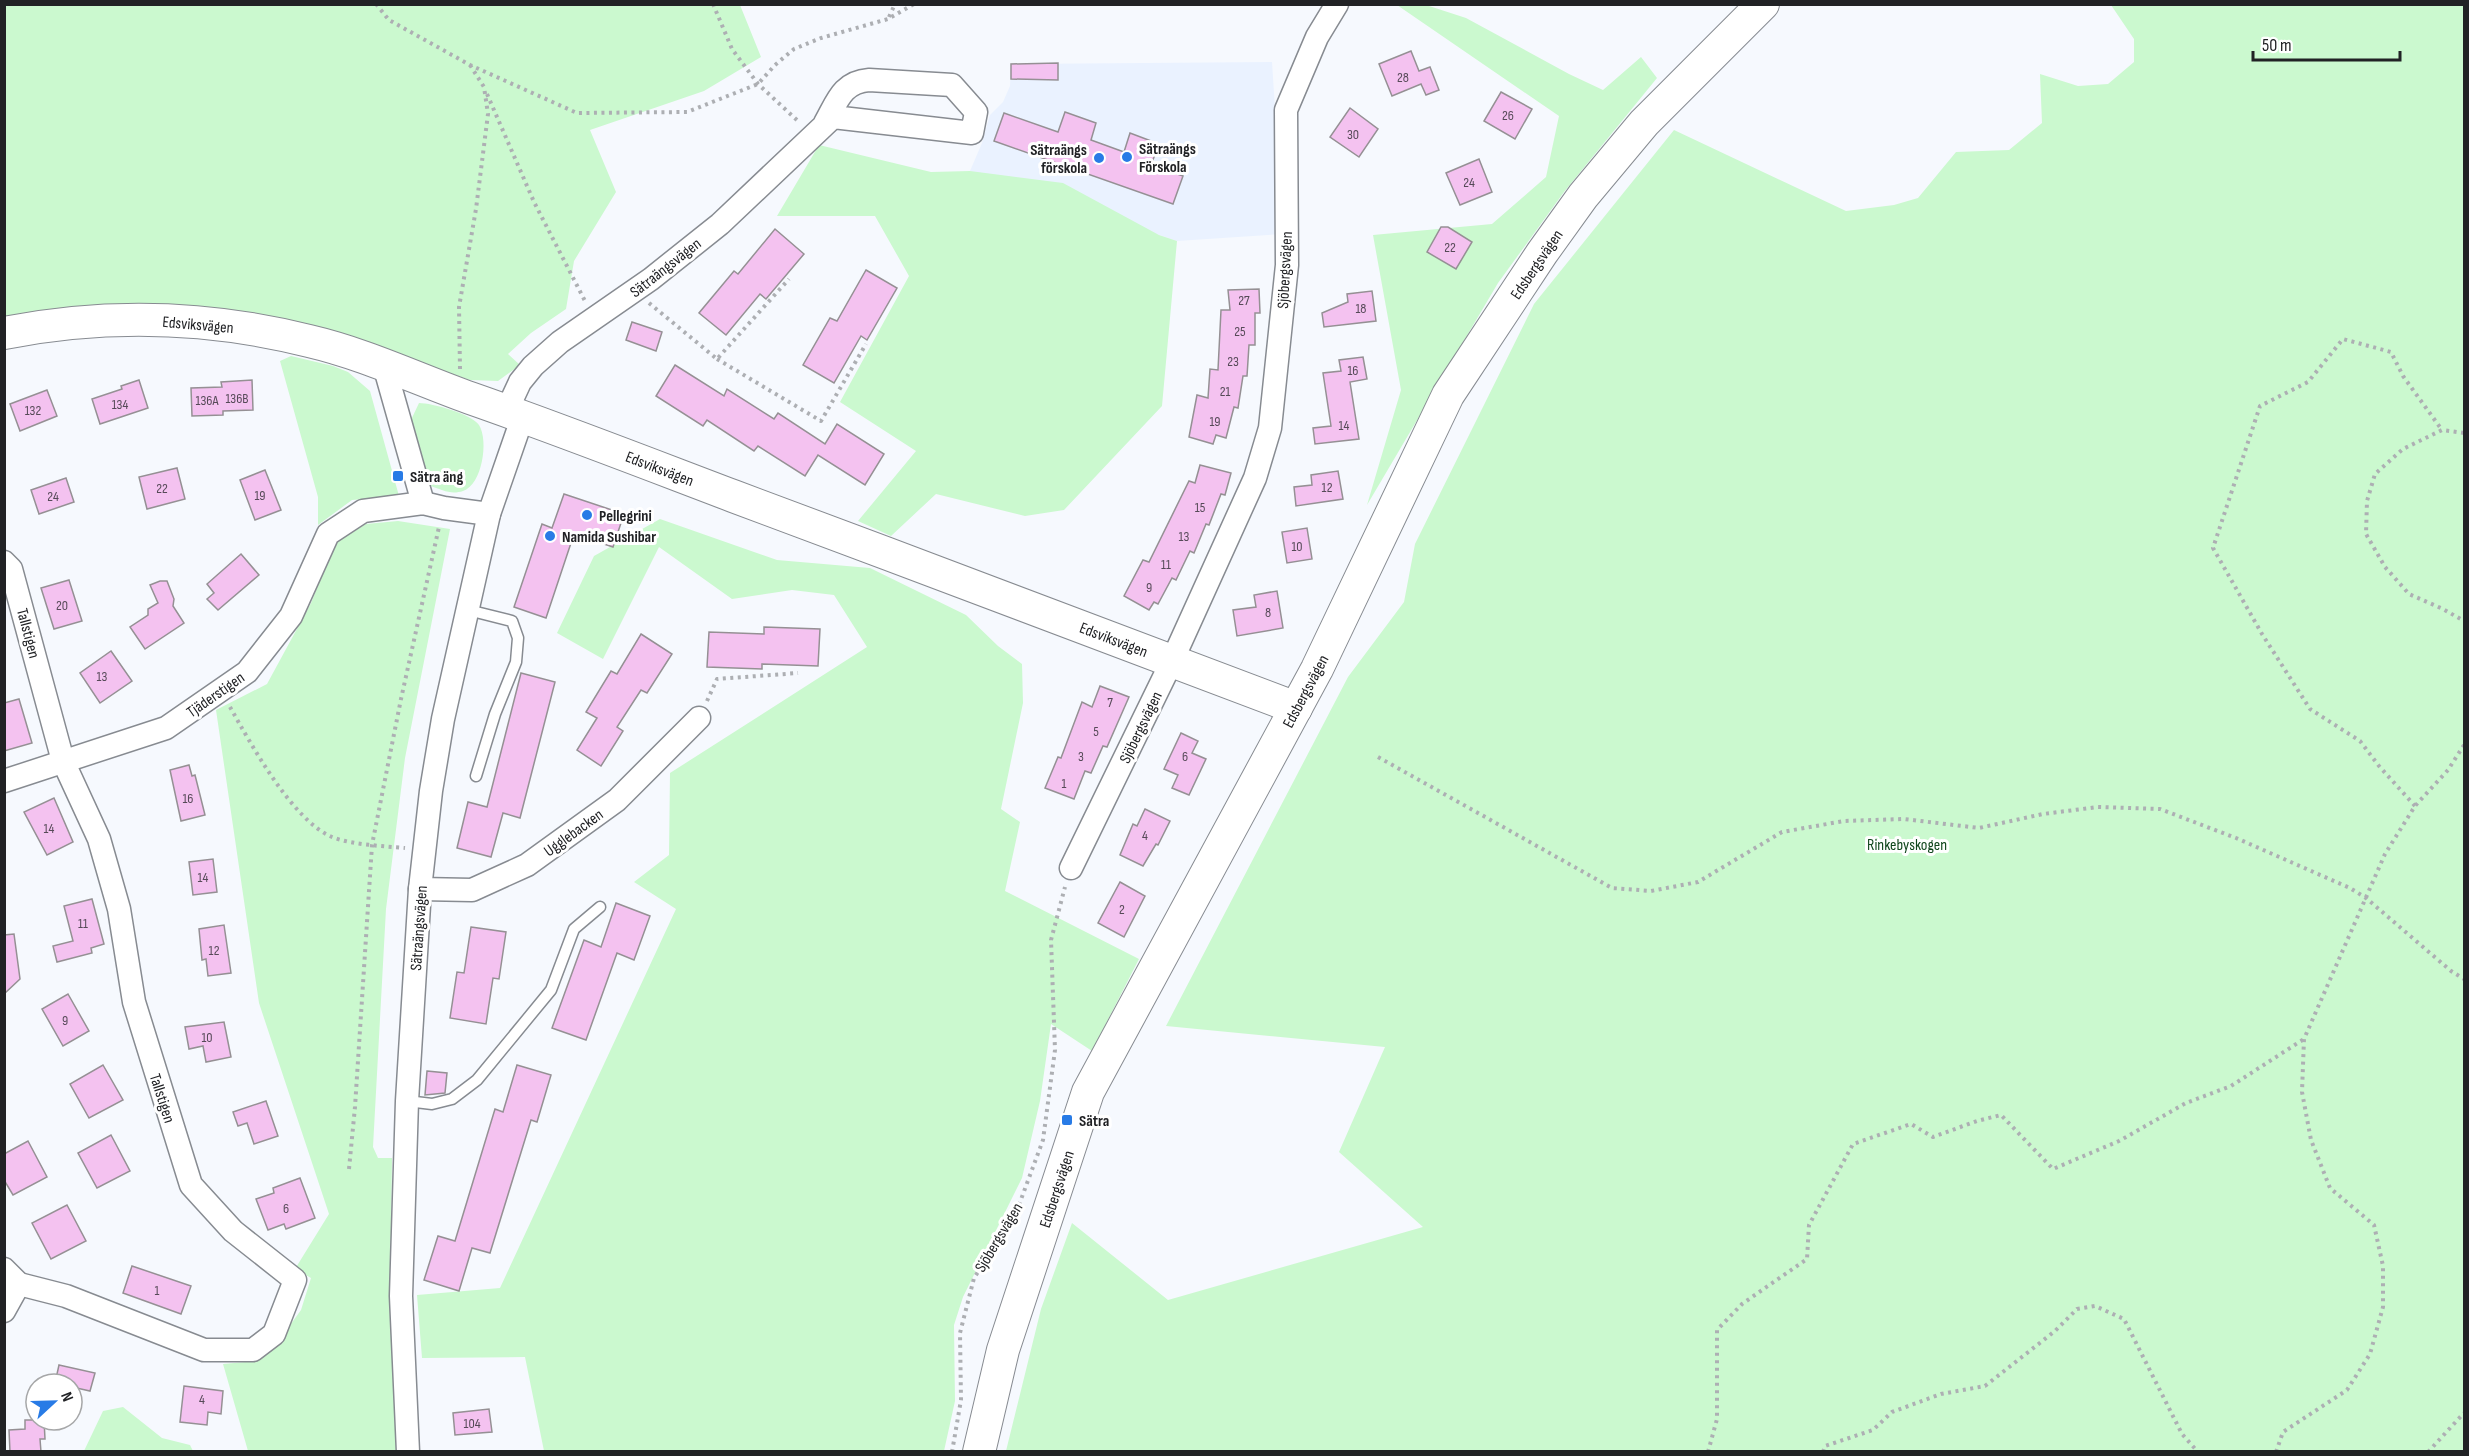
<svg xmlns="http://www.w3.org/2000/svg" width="2469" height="1456" font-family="'Sofia Sans Condensed',sans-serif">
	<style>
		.built { fill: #eaf2ff }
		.green { fill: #cbf9cf }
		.building { fill: #f4c2f0; stroke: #959094; stroke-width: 1.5 }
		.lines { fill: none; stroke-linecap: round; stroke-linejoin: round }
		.lane-casing { stroke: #878b91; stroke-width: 13 }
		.street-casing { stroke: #878b91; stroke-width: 25 }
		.secondary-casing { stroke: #878b91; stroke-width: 34 }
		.path { stroke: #adafb3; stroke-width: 4; stroke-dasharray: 3 4.5; stroke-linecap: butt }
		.lane { stroke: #fff; stroke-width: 10 }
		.street { stroke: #fff; stroke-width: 22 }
		.secondary { stroke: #fff; stroke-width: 32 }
		.poi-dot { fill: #287be6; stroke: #fff; stroke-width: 2 }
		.labels { text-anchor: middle; stroke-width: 6; stroke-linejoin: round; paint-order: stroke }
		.number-label { font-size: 14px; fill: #564a58 }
		.poi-label { font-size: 16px; font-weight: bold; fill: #212225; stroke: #fff; text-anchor: start }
		.street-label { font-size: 16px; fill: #212225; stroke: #fff }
		.park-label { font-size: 16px; fill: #11471d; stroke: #fff }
	</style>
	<rect width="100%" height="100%" fill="#f6f9fe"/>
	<!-- built -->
	<path class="built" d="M1272,62L1283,234L1177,241L970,171L982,143L990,115L1003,102L1010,86L1011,64Z"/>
	<!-- green -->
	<g class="green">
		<path d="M4,5H740L761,57L704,91L590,130L616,192L574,261L566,309L531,333L508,354L520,365L498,381L470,380L397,355L264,317L5,323Z"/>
		<path d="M1397,5H1426L1466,18L1569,74L1603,90L1641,57L1657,78L1564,192L1498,283L1367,505L1401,390L1373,235L1492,224L1546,177L1559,116Z"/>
		<path d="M2111,5H2464V1451H1006L1041,1309L1072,1223L1168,1300L1423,1227L1339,1152L1385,1047L1166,1026L1348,677L1404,602L1415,544L1534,304L1674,130L1846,211L1894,205L1918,198L1956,152L2009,150L2042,123L2040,74L2078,86L2108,84L2134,62V39Z"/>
		<path d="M819,145L931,172L970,171L1063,183L1159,235L1177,241L1162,406L1064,510L1025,516L936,494L891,536L858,521L916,451L840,402L909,276L875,216H777Z"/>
		<path d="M291,356L333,366L348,372L370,391L399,496L352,500L318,525V497L280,361Z"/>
		<path d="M419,403C432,403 472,414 479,425C489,441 482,485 463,491C451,495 442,490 431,486L425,473L411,420Z"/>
		<path d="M660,519L777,560L870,568L966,615L998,646L1022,664L1023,703L1001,809L1020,822L1005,891L1139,959L1092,1051L1051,1024L1040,1101L1022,1178L963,1297L954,1325L955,1401L944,1451H544L525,1357L422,1358L417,1295L500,1288L676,909L634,882L669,855L670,773L867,647L834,595L792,590L732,599L659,547L603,659L557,633L594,556Z"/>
		<path d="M398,521L450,529L405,758L386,909L373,1147L378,1158H392L390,1313L399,1451H248L223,1364L256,1361L280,1339L301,1310L311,1278L295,1269L329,1214L259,1003L216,710L267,684L311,603L335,543L366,524Z"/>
		<path d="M123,1407L162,1438L190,1445L193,1451H84L103,1411Z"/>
	</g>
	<!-- building -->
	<g class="building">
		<path d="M1411,51L1419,71L1430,67L1439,90L1426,95L1421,84L1392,96L1379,64Z"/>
		<path d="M1058,63V80L1011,79V64Z"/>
		<path d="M1501,92L1532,109L1515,139L1484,121Z"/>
		<path d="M1350,108L1378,129L1359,157L1330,137Z"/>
		<path d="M1065,112L1096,123L1091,140L1124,152L1130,133L1159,144L1151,165L1183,176L1173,204L994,141L1004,113L1058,132Z"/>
		<path d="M1479,159L1492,192L1460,205L1446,173Z"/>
		<path d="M1441,227H1448L1472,242L1456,269L1427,252Z"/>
		<path d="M775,229L804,254L766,299L760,294L726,335L699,313L734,271L738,274Z"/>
		<path d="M866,270L897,288L867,340L861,336L834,383L803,365L830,318L837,321Z"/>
		<path d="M1259,289L1260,313H1255V345H1249L1247,376H1243L1238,408L1234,407L1226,438L1216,435L1213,444L1189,437L1197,395L1208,398L1210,369L1218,370L1221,310H1230L1228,290Z"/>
		<path d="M1372,291L1376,321L1324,327L1322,313L1348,302L1347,294Z"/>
		<path d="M632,322L662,332L656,351L626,340Z"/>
		<path d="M1363,357L1367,379L1350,382L1359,439L1315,444L1313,428L1331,426L1323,373L1341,371L1339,360Z"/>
		<path d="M675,365L724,396L727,389L774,419L778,413L825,444L837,424L884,454L865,485L818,455L805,476L758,446L754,451L707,420L703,426L656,396Z"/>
		<path d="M139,380L148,408L100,424L92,399L122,389L121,386Z"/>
		<path d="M252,380L253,410L223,411V415L192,416L191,388L222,387L221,382Z"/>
		<path d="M47,390L57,416L20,431L10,404Z"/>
		<path d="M1200,465L1231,473L1225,495L1221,494L1209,525L1206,524L1194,553L1190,551L1176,580L1172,578L1158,604L1154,602L1149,610L1124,596L1143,560L1149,562L1189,481L1195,483Z"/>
		<path d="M177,468L185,499L147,509L139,477Z"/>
		<path d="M265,470L281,510L255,520L240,480Z"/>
		<path d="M1338,471L1343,499L1296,506L1294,487L1312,485L1311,475Z"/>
		<path d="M66,478L74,502L39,514L31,490Z"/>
		<path d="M564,494L624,514L613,547L574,534L546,618L514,607L542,524L552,528Z"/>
		<path d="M1307,528L1312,559L1287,563L1282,532Z"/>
		<path d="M241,554L259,575L218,610L207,599L214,593L207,584Z"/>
		<path d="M69,580L82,621L54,629L41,588Z"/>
		<path d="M160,581H167L174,599L173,606L184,623L145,649L130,627L148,615V609L158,603L150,585Z"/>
		<path d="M1277,591L1283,628L1237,636L1233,610L1256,607L1254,595Z"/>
		<path d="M764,627L820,629L818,666L762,664V669L707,667L709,632L764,634Z"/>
		<path d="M641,634L672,654L647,693L641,690L617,727L623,731L601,766L577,750L597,718L586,712L611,671L617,674Z"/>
		<path d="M111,651L132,681L100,703L80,673Z"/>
		<path d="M521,673L555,682L520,818L503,813L491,857L457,848L468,802L487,807Z"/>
		<path d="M1100,686L1129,697L1107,747L1103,746L1091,773L1085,771L1074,799L1045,788L1058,757L1061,758L1082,702L1092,707Z"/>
		<path d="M19,699L32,743L4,751V703Z"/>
		<path d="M1181,733L1198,741L1192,753L1206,759L1189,795L1172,788L1178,775L1164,769Z"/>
		<path d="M189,765L192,776L195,775L205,815L181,821L170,770Z"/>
		<path d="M54,798L73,842L47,855L24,812Z"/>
		<path d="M1145,809L1170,821L1158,845L1156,844L1143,866L1120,855L1133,824L1137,826Z"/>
		<path d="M213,859L217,892L193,895L189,862Z"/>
		<path d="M1120,882L1145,896L1124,937L1098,923Z"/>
		<path d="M92,899L104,944L91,948L92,953L57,962L53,946L73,941L64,906Z"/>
		<path d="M616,903L650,916L634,960L617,953L586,1040L552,1028L584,940L601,947Z"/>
		<path d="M224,925L231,973L208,976L206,959L202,960L199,929Z"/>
		<path d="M471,927L506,932L499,979L493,978L486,1024L450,1018L457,972L464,973Z"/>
		<path d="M14,934L20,979L4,994V935Z"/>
		<path d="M68,994L89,1031L63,1046L42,1009Z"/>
		<path d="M224,1022L231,1057L206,1062L203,1046L189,1049L185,1027Z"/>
		<path d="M103,1065L123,1100L89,1118L70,1084Z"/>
		<path d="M517,1065L551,1075L537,1122L531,1120L490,1253L472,1248L459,1291L424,1280L438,1236L455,1241L495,1109L503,1112Z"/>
		<path d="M427,1071L447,1073L445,1093L425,1095Z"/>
		<path d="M266,1101L278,1136L254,1144L247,1123L238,1126L233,1112Z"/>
		<path d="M111,1135L130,1171L97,1188L78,1153Z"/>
		<path d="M28,1141L47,1177L13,1195L4,1180V1154Z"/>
		<path d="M300,1178L315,1218L286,1229L284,1224L268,1230L256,1199L274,1193L273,1188Z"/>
		<path d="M67,1205L86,1241L51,1259L32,1223Z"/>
		<path d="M132,1266L191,1286L181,1314L123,1293Z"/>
		<path d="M59,1365L95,1373L90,1391L72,1387V1384L55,1383Z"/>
		<path d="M184,1386L223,1391L221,1414L208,1412L207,1425L180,1422Z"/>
		<path d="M489,1409L492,1432L455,1435L453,1413Z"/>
		<path d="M25,1420H44L45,1439H40L41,1452H10L9,1430L25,1429Z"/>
	</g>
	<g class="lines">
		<!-- lane casing -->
		<g class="lane-casing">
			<g id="lane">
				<path d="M468,610L512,621L518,638L516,662L495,714L476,776"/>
				<path d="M407,1101L432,1104L452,1099L477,1080L551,990L574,929L600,907"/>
			</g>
		</g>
		<!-- street casing -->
		<g class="street-casing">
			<g id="street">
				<path d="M384,365L423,503"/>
				<path d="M507,410L520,382L533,366L560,342L651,279L720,224L833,117L972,133L976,112L952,85L869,80C842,82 837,102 825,123"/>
				<path d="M4,562L11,569L63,761L99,839L119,909L134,1002L191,1185L233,1231L295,1280L274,1334L253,1350H204L66,1296L19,1284"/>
				<path d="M4,781L166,728L247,672L291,616L328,534L363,511L423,503L444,508L489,514"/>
				<path d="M1071,868L1172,661L1255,478L1270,428L1287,265L1286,110L1317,37L1337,4"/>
				<path d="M420,889L472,890L527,865L617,800L699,718"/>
				<path d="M4,1269L19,1284L4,1311"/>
				<path d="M408,1452L401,1296L407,1101L420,889L431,791L443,719L489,514L523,416"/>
			</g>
		</g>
		<!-- secondary casing -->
		<g class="secondary-casing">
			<g id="secondary">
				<path d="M4,333C106,313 209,316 309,341C365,354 417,379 470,398C559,429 646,463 733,496C921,566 1109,637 1296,708"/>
				<path d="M979,1452L1003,1350L1088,1092L1317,669L1448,395L1542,253L1583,196L1644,123L1763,4"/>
			</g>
		</g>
		<!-- path -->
		<g class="path">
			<path d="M376,4L389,20L470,65L577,113L687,112L758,84L775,65L794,49L821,38L888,19L914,4"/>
			<path d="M713,4L732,49L758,84L799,122"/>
			<path d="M889,17L895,4"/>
			<path d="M470,65L484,87"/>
			<path d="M487,94L534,202L585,301"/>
			<path d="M649,303L717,359L789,279"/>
			<path d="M717,359L821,421L866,344"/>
			<path d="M460,369L459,307L476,209L488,114L484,87"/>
			<path d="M2464,433L2442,430L2403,449L2375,474L2367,501L2366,534L2385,567L2409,594L2443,609L2464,621"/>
			<path d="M707,701L717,679L798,673"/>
			<path d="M230,707C251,744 292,820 332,837C352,845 384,846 405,848"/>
			<path d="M1378,757L1612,888L1651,891L1698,882L1782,832L1844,821L1904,819L1979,828L2043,814L2098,807L2160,809L2236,838L2350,888L2366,898L2451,971L2464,979"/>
			<path d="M2415,806L2379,766L2360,741L2310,709L2262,634L2213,548L2260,406L2308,382L2343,339L2391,352L2403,376L2442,430"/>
			<path d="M349,1169L355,1107L372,845L401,699L439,527"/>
			<path d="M952,1452L961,1400L960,1333L974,1278L1016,1213L1043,1140L1055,1050L1051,940L1065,887"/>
			<path d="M1708,1452L1717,1419V1330L1742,1304L1807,1259L1809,1225L1853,1144L1911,1124L1933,1137L1977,1121L2001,1115L2053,1169L2119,1141L2186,1103L2231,1086L2304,1039"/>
			<path d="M1823,1452L1825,1446L1873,1430L1892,1412L1941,1394L1985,1386L2055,1331L2077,1309L2095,1306L2124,1319L2182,1434L2198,1452"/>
			<path d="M2276,1452L2283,1432L2347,1390L2370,1354L2383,1307V1266L2374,1225L2330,1188L2311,1140L2302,1092L2304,1039L2385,854L2415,806L2448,770L2464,745"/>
			<path d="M2428,1452L2464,1413"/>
		</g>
		<!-- lane -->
		<use href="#lane" class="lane"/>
		<!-- street -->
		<use href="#street" class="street"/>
		<!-- secondary -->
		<use href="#secondary" class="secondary"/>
	</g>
	<!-- markers -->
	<g class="poi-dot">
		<circle cx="1127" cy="157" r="6"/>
		<circle cx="1099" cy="158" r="6"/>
		<rect x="392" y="470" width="12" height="12" rx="3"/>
		<circle cx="587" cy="515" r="6"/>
		<circle cx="550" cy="536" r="6"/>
		<rect x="1061" y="1114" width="12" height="12" rx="3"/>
	</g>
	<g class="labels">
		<!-- number labels -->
		<g class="number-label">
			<text x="1403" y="82">28</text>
			<text x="1508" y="120">26</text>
			<text x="1353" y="139">30</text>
			<text x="1469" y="187">24</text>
			<text x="1450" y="252">22</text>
			<text x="1244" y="305">27</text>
			<text x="1361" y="313">18</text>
			<text x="1240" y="336">25</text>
			<text x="1233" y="366">23</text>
			<text x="1353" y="375">16</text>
			<text x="1225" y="396">21</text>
			<text x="237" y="403">136B</text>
			<text x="207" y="405">136A</text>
			<text x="120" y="409">134</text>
			<text x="33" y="415">132</text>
			<text x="1215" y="426">19</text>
			<text x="1344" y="430">14</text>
			<text x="1327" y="492">12</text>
			<text x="162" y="493">22</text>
			<text x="260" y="500">19</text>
			<text x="53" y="501">24</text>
			<text x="1200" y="512">15</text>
			<text x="1184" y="541">13</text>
			<text x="1297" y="551">10</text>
			<text x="1166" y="569">11</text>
			<text x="1149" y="592">9</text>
			<text x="62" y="610">20</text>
			<text x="1268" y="617">8</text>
			<text x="102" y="681">13</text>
			<text x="1110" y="707">7</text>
			<text x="1096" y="736">5</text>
			<text x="1081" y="761">3</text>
			<text x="1185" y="761">6</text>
			<text x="1064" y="788">1</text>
			<text x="188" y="803">16</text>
			<text x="49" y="833">14</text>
			<text x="1145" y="840">4</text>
			<text x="203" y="882">14</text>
			<text x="1122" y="914">2</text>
			<text x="83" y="928">11</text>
			<text x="214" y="955">12</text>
			<text x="65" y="1025">9</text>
			<text x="207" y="1042">10</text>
			<text x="286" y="1213">6</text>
			<text x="157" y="1295">1</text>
			<text x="202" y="1404">4</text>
			<text x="472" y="1428">104</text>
		</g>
		<!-- poi labels -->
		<g class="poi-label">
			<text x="1139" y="154">Sätraängs<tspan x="1139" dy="18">Förskola</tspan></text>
			<text x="1087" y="155" text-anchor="end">Sätraängs<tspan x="1087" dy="18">förskola</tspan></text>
			<text x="410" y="482">Sätra äng</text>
			<text x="599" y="521">Pellegrini</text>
			<text x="562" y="542">Namida Sushibar</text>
			<text x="1079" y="1126">Sätra</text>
		</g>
		<!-- street labels -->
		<g class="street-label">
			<text transform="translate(1536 264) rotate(-56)" y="6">Edsbergsvägen</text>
			<text transform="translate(665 267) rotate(-38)" y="6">Sätraängsvägen</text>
			<text transform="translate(1284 270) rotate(-87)" y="6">Sjöbergsvägen</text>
			<text transform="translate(198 324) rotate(5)" y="6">Edsviksvägen</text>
			<text transform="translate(660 468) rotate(21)" y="6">Edsviksvägen</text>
			<text transform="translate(29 633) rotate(75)" y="6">Tallstigen</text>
			<text transform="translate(1114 639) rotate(21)" y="6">Edsviksvägen</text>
			<text transform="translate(1305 691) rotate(-62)" y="6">Edsbergsvägen</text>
			<text transform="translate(215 694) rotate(-35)" y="6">Tjäderstigen</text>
			<text transform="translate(1140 727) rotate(-64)" y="6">Sjöbergsvägen</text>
			<text transform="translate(573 832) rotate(-36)" y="6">Ugglebacken</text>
			<text transform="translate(418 928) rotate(-86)" y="6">Sätraängsvägen</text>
			<text transform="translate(163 1098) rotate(72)" y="6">Tallstigen</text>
			<text transform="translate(1056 1189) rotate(-72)" y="6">Edsbergsvägen</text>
			<text transform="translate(998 1237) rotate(-59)" y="6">Sjöbergsvägen</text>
		</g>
		<!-- park labels -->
		<g class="park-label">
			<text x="1907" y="850">Rinkebyskogen</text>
		</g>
	</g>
	<!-- border -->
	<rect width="2469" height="1456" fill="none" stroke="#212225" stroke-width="12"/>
	<!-- north arrow -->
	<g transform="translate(54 1402) rotate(68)"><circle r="28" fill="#ffffff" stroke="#a6a7a8" stroke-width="1.5"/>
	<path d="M0-4.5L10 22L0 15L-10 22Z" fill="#287be6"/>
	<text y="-9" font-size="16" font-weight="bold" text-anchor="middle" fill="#212225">N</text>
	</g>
	<!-- scale -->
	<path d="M2253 51v9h147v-9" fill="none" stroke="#212225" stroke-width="3"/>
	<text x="2262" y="51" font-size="18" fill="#212225" stroke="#ffffff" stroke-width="4.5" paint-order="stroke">50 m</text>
</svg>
